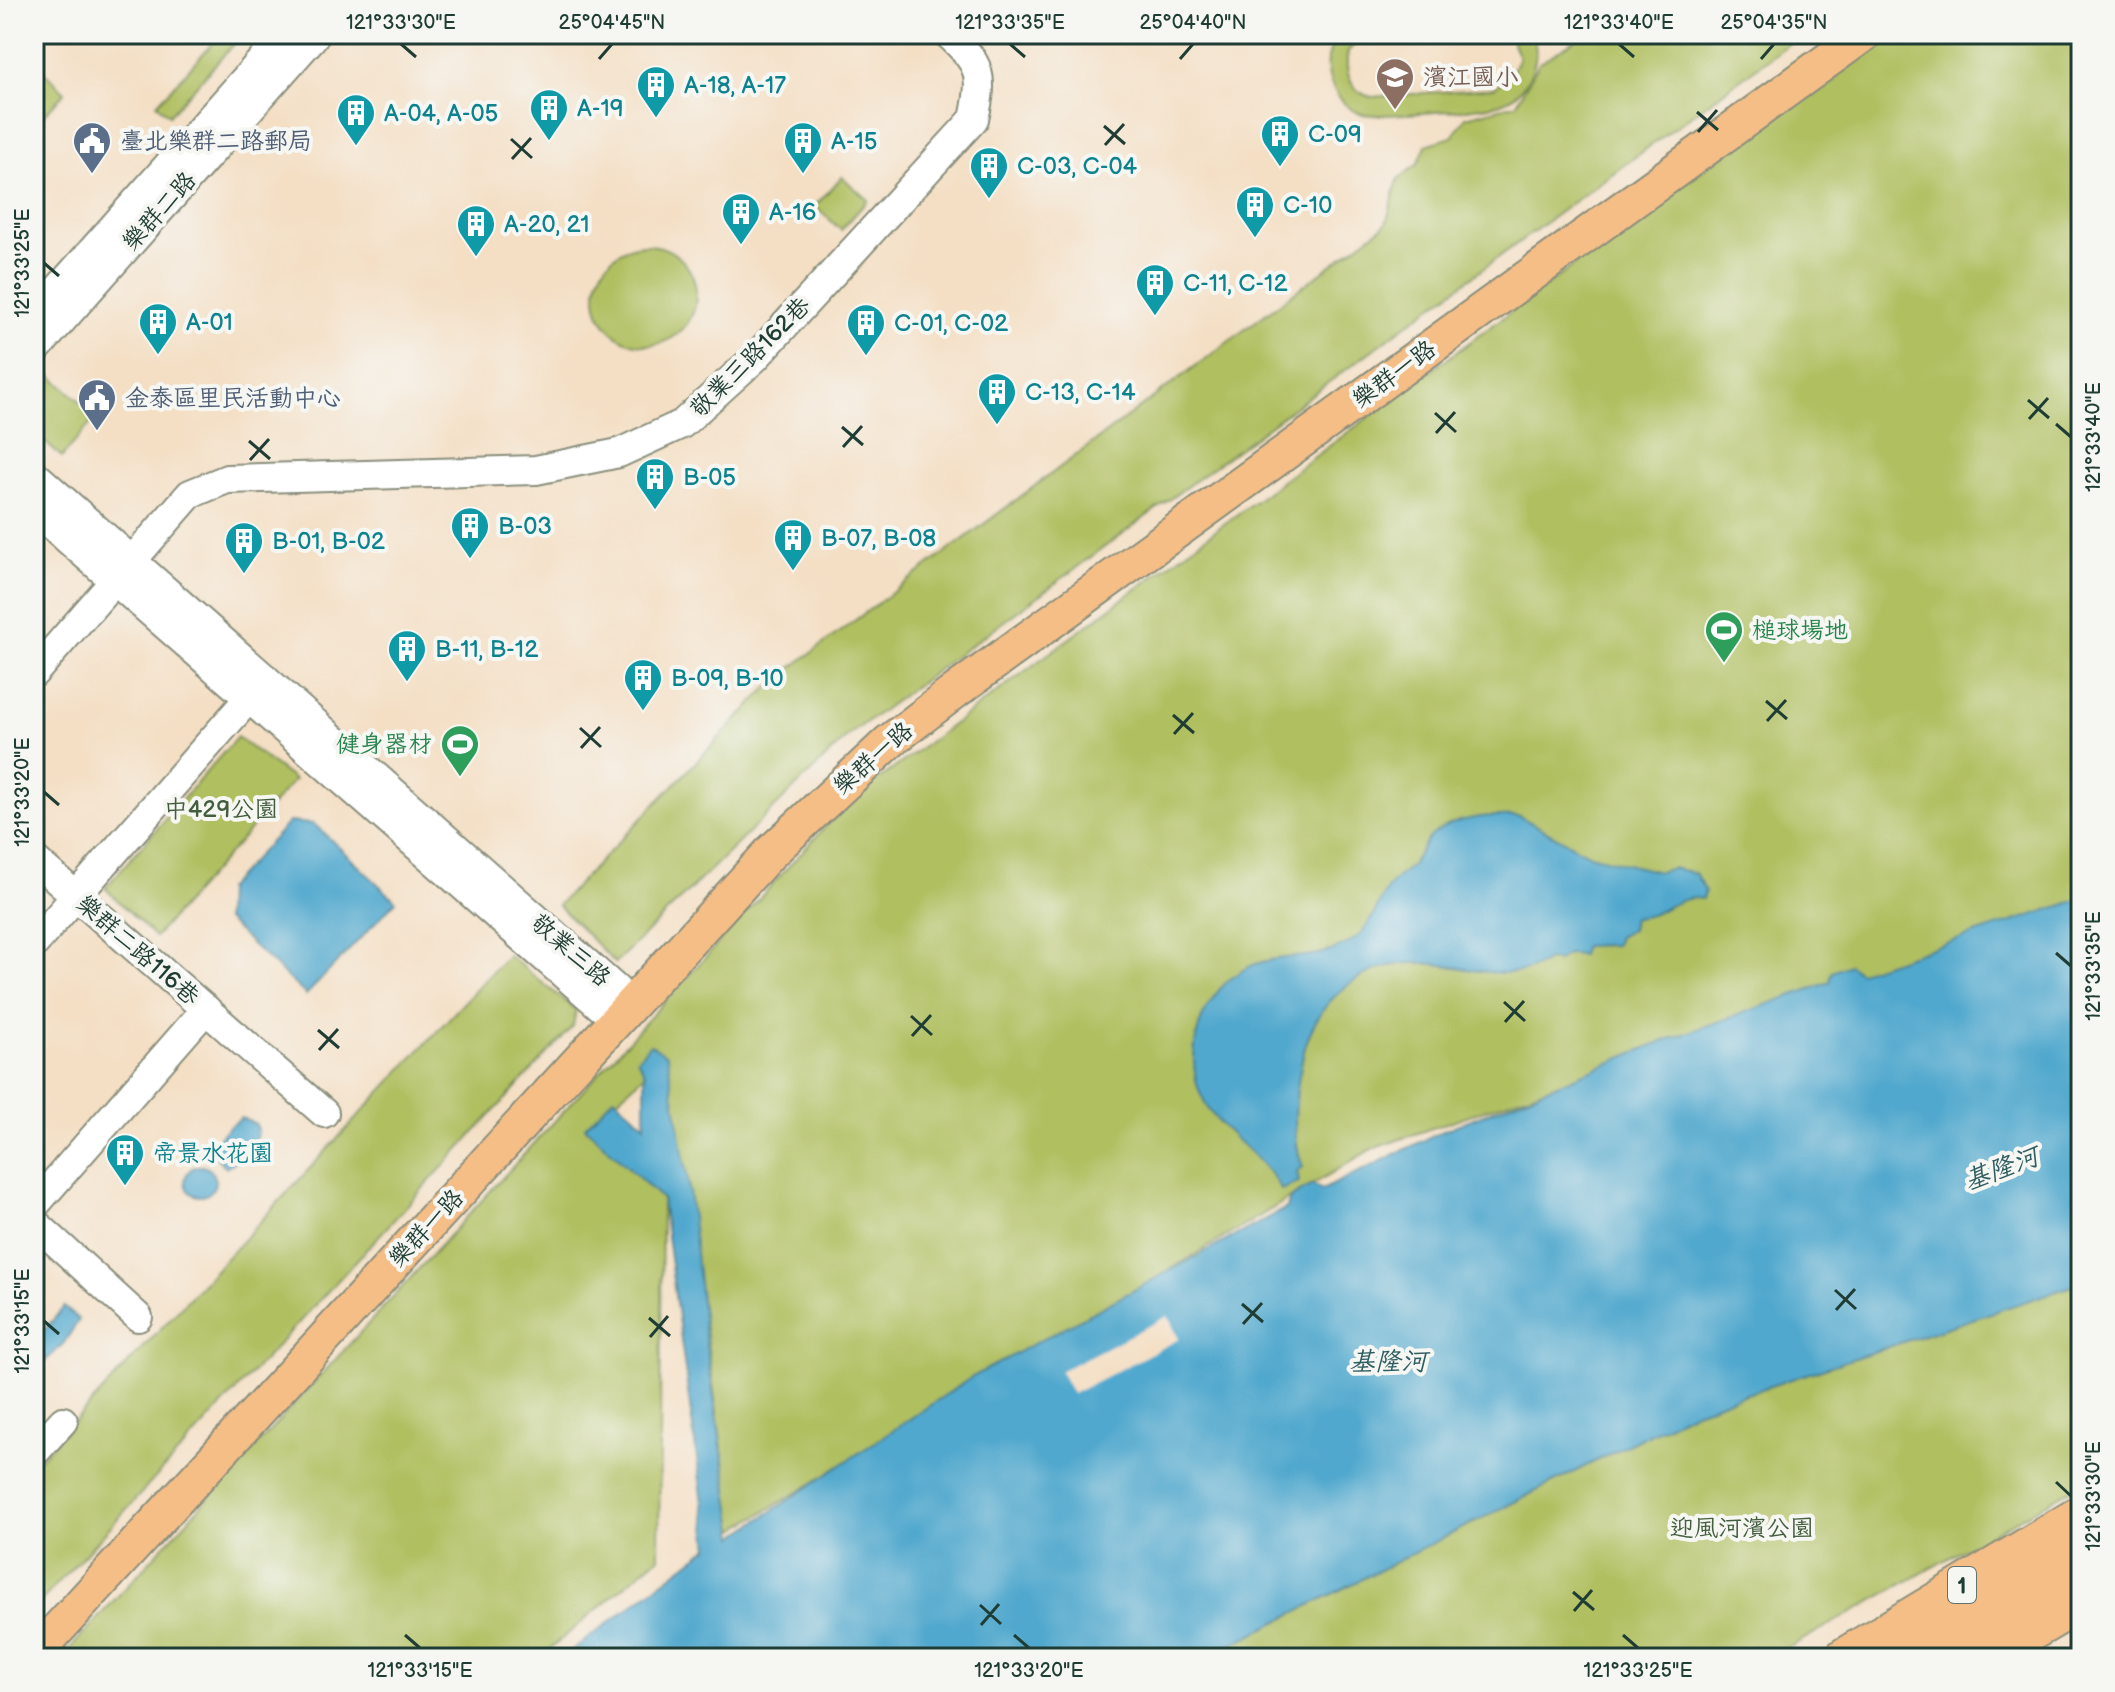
<svg xmlns="http://www.w3.org/2000/svg" width="2115" height="1692" font-family="'Balsamiq Sans','LXGW WenKai TC',sans-serif">
	<style>
		.green { fill: #b0bf61; stroke: #687e4a; stroke-width: 2 }
		.water { fill: #51a8ce; stroke: #387281; stroke-width: 2 }
		.pier { fill: #f4dfc5 }
		.lines { fill: none; stroke-linecap: round; stroke-linejoin: round }
		.minor-casing { stroke: #8a8e7c; stroke-width: 32 }
		.major-casing { stroke: #8a8e7c; stroke-width: 38 }
		.highway-casing { stroke: #8a8e7c; stroke-width: 44 }
		.minor { stroke: #fff; stroke-width: 28 }
		.major { stroke: #f6be87; stroke-width: 34 }
		.highway { stroke: #f6be87; stroke-width: 40 }
		.ticks { fill: none; stroke: #1f3d34; stroke-width: 3 }
		.labels { text-anchor: middle; stroke-width: 8; stroke-linejoin: round; paint-order: stroke }
		.shield { fill: #f6f6f2; stroke: #60746d; stroke-width: 2 }
		.shield-label { font-size: 22px; font-weight: bold; fill: #1f3d34 }
		.education-label { font-size: 24px; fill: #785e54; stroke: #f6f6f2; text-anchor: start }
		.culture-label { font-size: 24px; fill: #0d838f; stroke: #f6f6f2; text-anchor: start }
		.service-label { font-size: 24px; fill: #4e5e75; stroke: #f6f6f2; text-anchor: start }
		.street-label { font-size: 24px; fill: #1f3d34; stroke: #f6f6f2 }
		.leisure-label { font-size: 24px; fill: #27864d; stroke: #f6f6f2; text-anchor: start }
		.park-label { font-size: 24px; fill: #435e3f; stroke: #f6f6f2 }
		.water-label { font-size: 26px; font-style: italic; fill: #2e5d62; stroke: #f6f6f2 }
		.neatline { fill: none; stroke: #1f3d34; stroke-width: 3 }
		.ticks-label { font-size: 20px; text-anchor: middle; fill: #1f3d34 }
	</style>
	<rect width="100%" height="100%" fill="#f6f6f2"/>
	<filter id="ink" filterUnits="userSpaceOnUse"><feTurbulence type="fractalNoise" baseFrequency=".0125" numOctaves="2"/><feDisplacementMap in="SourceGraphic" scale="16" xChannelSelector="R" yChannelSelector="G"/><feConvolveMatrix kernelMatrix="1 2 1 2 8 2 1 2 1" color-interpolation-filters="sRGB"/></filter>
	<filter id="wash" filterUnits="userSpaceOnUse"><feTurbulence type="fractalNoise" baseFrequency=".006" numOctaves="4" result="noise"/><feDisplacementMap in="SourceGraphic" scale="32" xChannelSelector="R" yChannelSelector="G"/><feGaussianBlur stdDeviation="1.8" result="paint"/><feColorMatrix in="noise" values="0 0 0 0 0 0 0 0 0 0 0 0 0 0 0 0 0 1.4 0 .05"/><feComposite in="paint" operator="in"/></filter>
	<g filter="url(#wash)">
		<rect width="100%" height="100%" fill="#f4dfc5"/>
		<!-- green -->
		<g class="green">
			<path d="M221,34H243L169,115L157,104Z"/>
			<path d="M1345,34H1365L1348,51C1344,71 1350,93 1372,97L1494,88L1510,75L1519,57L1509,34H1532C1543,60 1527,93 1501,103C1483,109 1374,119 1359,113C1343,107 1330,88 1328,71C1326,55 1332,42 1345,34Z"/>
			<path d="M1585,34H1802L849,735L615,963L558,905L775,680L1386,224L1398,179L1418,164L1426,145L1452,137L1466,117L1516,104L1539,63Z"/>
			<path d="M1886,34H2081V901L1372,1149L734,1530L666,1056L586,1127L662,1199L659,1557L539,1658H61L847,803Z"/>
			<path d="M34,63L65,92L34,126Z"/>
			<path d="M842,177L868,200L841,230L815,206Z"/>
			<circle cx="646" cy="295" r="50"/>
			<path d="M50,375L97,416L62,457L34,433V394Z"/>
			<path d="M237,737L294,780L155,937L105,888Z"/>
			<path d="M508,955L576,1010L573,1026L34,1609V1465Z"/>
			<path d="M2081,1283V1484L1770,1658H1205L1695,1411Z"/>
		</g>
		<!-- water -->
		<g class="water">
			<path d="M1519,816L1590,855L1659,872L1672,868L1695,873L1705,891L1702,899C1675,894 1659,919 1633,918L1631,930L1618,937L1615,945L1584,946L1581,955L1567,954L1558,961L1547,960C1517,984 1469,968 1435,964C1369,956 1315,995 1302,1060C1295,1094 1290,1135 1303,1167L1297,1171L1299,1182L1281,1190C1255,1140 1193,1127 1194,1058C1195,1012 1224,969 1270,960C1300,955 1331,958 1357,937C1370,926 1377,906 1386,891C1392,880 1402,874 1411,865C1419,856 1423,843 1432,835C1455,816 1491,815 1519,816Z"/>
			<path d="M289,822L314,824L396,901L306,995L225,919L226,889Z"/>
			<path d="M2081,899V1283L1695,1411L1205,1658H562L709,1547L662,1199L585,1127L614,1097L645,1125V1073L637,1059L650,1044L667,1055L688,1181L706,1345L735,1536L972,1377L1287,1208L1290,1198L1312,1185L1322,1190L1447,1129L1653,1045L1830,982L1832,972L1849,965L1860,972Z"/>
			<path d="M242,1118L256,1124C263,1142 241,1159 226,1167L211,1152C216,1136 228,1126 242,1118Z"/>
			<circle cx="200" cy="1181" r="15"/>
			<path d="M64,1307L79,1320L63,1344L34,1372V1342Z"/>
		</g>
		<!-- pier -->
		<path class="pier" d="M1168,1316L1179,1339L1072,1394L1060,1371Z"/>
	</g>
	<g filter="url(#ink)">
		<g class="lines">
			<!-- minor casing -->
			<g class="minor-casing">
				<g id="minor">
					<path d="M34,316L285,34"/>
					<path d="M34,352L316,34"/>
					<path d="M34,474L617,990L624,1012"/>
					<path d="M34,510L585,993L601,1007L624,1012"/>
					<path d="M34,673L190,494L227,479L536,470L619,453L682,424L755,358L974,119C984,75 981,64 948,34"/>
					<path d="M34,859L324,1113"/>
					<path d="M34,944L249,698"/>
					<path d="M34,1206L206,1009"/>
					<path d="M34,1222L138,1317"/>
					<path d="M34,1453L63,1421"/>
				</g>
			</g>
			<!-- major casing -->
			<g class="major-casing">
				<path id="major" d="M34,1655L770,853L889,742L958,689L1864,34"/>
			</g>
			<!-- highway casing -->
			<g class="highway-casing">
				<g id="highway">
					<path d="M1845,1658L2081,1516"/>
					<path d="M1917,1658L2081,1560"/>
					<path d="M1984,1658L2081,1601"/>
				</g>
			</g>
			<!-- minor -->
			<use href="#minor" class="minor"/>
			<!-- major -->
			<use href="#major" class="major"/>
			<!-- highway -->
			<use href="#highway" class="highway"/>
		</g>
	</g>
	<!-- ticks -->
	<path class="ticks" d="M401,44L416,57M1010,44L1025,57M1619,44L1634,57M599,59L612,44M1180,59L1193,44M1761,59L1774,44M1697,112L1718,130M1104,126L1125,144M1698,132L1717,110M511,139L532,158M1105,145L1124,124M512,159L531,138M44,263L59,276M2028,400L2049,418M1435,413L1456,432M2029,419L2048,398M2056,424L2071,437M842,427L863,445M1436,433L1455,412M249,441L270,459M843,447L862,426M250,460L269,439M1766,701L1787,719M1173,715L1194,733M1767,721L1786,700M580,728L601,747M1174,734L1193,713M581,748L600,727M44,792L59,805M2056,953L2071,966M1504,1002L1525,1021M911,1016L932,1035M1505,1022L1524,1001M318,1030L339,1048M912,1036L931,1015M319,1050L338,1029M1835,1290L1856,1309M1242,1304L1263,1322M1836,1310L1855,1289M649,1318L670,1336M44,1321L59,1334M1243,1324L1262,1303M650,1337L668,1316M2056,1482L2071,1496M1573,1592L1594,1610M980,1605L1001,1624M1574,1611L1592,1590M981,1625L999,1604M405,1635L420,1648M1014,1635L1029,1648M1623,1635L1638,1648"/>
	<!-- icons -->
	<defs>
		<g id="school-pin" transform="scale(2)"><path d="M0 17L-7.5 6A9.5 9.5 0 1 1 7.5 6Z" fill="#8d6e63" stroke="#f6f6f2"/><path d="M0-5L7-2L0 1L-7-2ZM-4 1L0 2.5L4 1V4Q0 6-4 4Z" fill="#fff"/></g>
		<g id="building-pin" transform="scale(2)"><path d="M0 17L-7.5 6A9.5 9.5 0 1 1 7.5 6Z" fill="#0f9aa8" stroke="#f6f6f2"/><path d="M-4-6H4V6H1V3H-1V6H-4ZM-2.5-4.3h1.7v1.8h-1.7ZM.8-4.3h1.7v1.8H.8ZM-2.5-1h1.7V.8h-1.7ZM.8-1h1.7V.8H.8Z" fill="#fff"/></g>
		<g id="civic-pin" transform="scale(2)"><path d="M0 17L-7.5 6A9.5 9.5 0 1 1 7.5 6Z" fill="#5c6f8a" stroke="#f6f6f2"/><path d="M-.6-6.5H3V-4.5H.6V-3L4-1V1h2V6H-6V1h2V-1L-.6-3ZM-1.2 2.5V6h2.4V2.5Z" fill="#fff"/></g>
		<g id="stadium-pin" transform="scale(2)"><path d="M0 17L-7.5 6A9.5 9.5 0 1 1 7.5 6Z" fill="#2e9e5b" stroke="#f6f6f2"/><path d="M0-5a6.5 5 0 1 0 0 10a6.5 5 0 1 0 0-10ZM-3.5-1.8h7v3.6h-7Z" fill="#fff"/></g>
	</defs>
	<g fill-rule="evenodd">
		<use href="#school-pin" x="1395" y="77"/>
		<use href="#building-pin" x="656" y="85"/>
		<use href="#building-pin" x="549" y="108"/>
		<use href="#building-pin" x="356" y="113"/>
		<use href="#building-pin" x="1280" y="134"/>
		<use href="#civic-pin" x="92" y="141"/>
		<use href="#building-pin" x="803" y="141"/>
		<use href="#building-pin" x="989" y="166"/>
		<use href="#building-pin" x="1255" y="205"/>
		<use href="#building-pin" x="741" y="212"/>
		<use href="#building-pin" x="476" y="224"/>
		<use href="#building-pin" x="1155" y="283"/>
		<use href="#building-pin" x="158" y="322"/>
		<use href="#building-pin" x="866" y="323"/>
		<use href="#building-pin" x="997" y="392"/>
		<use href="#civic-pin" x="97" y="398"/>
		<use href="#building-pin" x="655" y="477"/>
		<use href="#building-pin" x="470" y="526"/>
		<use href="#building-pin" x="793" y="538"/>
		<use href="#building-pin" x="244" y="541"/>
		<use href="#stadium-pin" x="1724" y="630"/>
		<use href="#building-pin" x="407" y="649"/>
		<use href="#building-pin" x="643" y="678"/>
		<use href="#stadium-pin" x="460" y="744"/>
		<use href="#building-pin" x="125" y="1153"/>
	</g>
	<g class="labels">
		<!-- shield labels -->
		<rect class="shield" x="1948" y="1567" width="28" height="36" rx="6"/>
		<g class="shield-label">
			<text x="1962" y="1593">1</text>
		</g>
		<!-- education labels -->
		<g class="education-label">
			<text x="1423" y="85">濱江國小</text>
		</g>
		<!-- culture labels -->
		<g class="culture-label">
			<text x="684" y="93">A-18, A-17</text>
			<text x="577" y="116">A-19</text>
			<text x="384" y="121">A-04, A-05</text>
			<text x="1308" y="142">C-09</text>
			<text x="831" y="149">A-15</text>
			<text x="1017" y="174">C-03, C-04</text>
			<text x="1283" y="213">C-10</text>
			<text x="769" y="220">A-16</text>
			<text x="504" y="232">A-20, 21</text>
			<text x="1183" y="291">C-11, C-12</text>
			<text x="186" y="330">A-01</text>
			<text x="894" y="331">C-01, C-02</text>
			<text x="1025" y="400">C-13, C-14</text>
			<text x="683" y="485">B-05</text>
			<text x="498" y="534">B-03</text>
			<text x="821" y="546">B-07, B-08</text>
			<text x="272" y="549">B-01, B-02</text>
			<text x="435" y="657">B-11, B-12</text>
			<text x="671" y="686">B-09, B-10</text>
			<text x="153" y="1161">帝景水花園</text>
		</g>
		<!-- service labels -->
		<g class="service-label">
			<text x="120" y="149">臺北樂群二路郵局</text>
			<text x="125" y="406">金泰區里民活動中心</text>
		</g>
		<!-- street labels -->
		<g class="street-label">
			<text transform="translate(159 211) rotate(-48)" y="8">樂群二路</text>
			<text transform="translate(750 357) rotate(-45)" y="8">敬業三路162巷</text>
			<text transform="translate(1394 374) rotate(-36)" y="8">樂群一路</text>
			<text transform="translate(873 758) rotate(-41)" y="8">樂群一路</text>
			<text transform="translate(138 950) rotate(41)" y="8">樂群二路116巷</text>
			<text transform="translate(571 950) rotate(41)" y="8">敬業三路</text>
			<text transform="translate(426 1228) rotate(-47)" y="8">樂群一路</text>
		</g>
		<!-- leisure labels -->
		<g class="leisure-label">
			<text x="1752" y="638">槌球場地</text>
			<text x="432" y="752" text-anchor="end">健身器材</text>
		</g>
		<!-- park labels -->
		<g class="park-label">
			<text x="221" y="817">中429公園</text>
			<text x="1742" y="1536">迎風河濱公園</text>
		</g>
		<!-- water labels -->
		<g class="water-label">
			<text transform="translate(2001 1168) rotate(-20)" y="9">基隆河</text>
			<text x="1388" y="1370">基隆河</text>
		</g>
	</g>
	<!-- margin -->
	<rect width="2115" height="1692" fill="none" stroke="#f6f6f2" stroke-width="88"/>
	<rect x="44" y="44" width="2027" height="1604" class="neatline"/>
	<g class="ticks-label">
		<text x="401" y="29">121°33'30"E</text>
		<text x="612" y="29">25°04'45"N</text>
		<text x="1010" y="29">121°33'35"E</text>
		<text x="1193" y="29">25°04'40"N</text>
		<text x="1619" y="29">121°33'40"E</text>
		<text x="1774" y="29">25°04'35"N</text>
		<text transform="translate(22 263) rotate(-90)" y="7">121°33'25"E</text>
		<text transform="translate(2093 437) rotate(-90)" y="7">121°33'40"E</text>
		<text transform="translate(22 792) rotate(-90)" y="7">121°33'20"E</text>
		<text transform="translate(2093 966) rotate(-90)" y="7">121°33'35"E</text>
		<text transform="translate(22 1321) rotate(-90)" y="7">121°33'15"E</text>
		<text transform="translate(2093 1496) rotate(-90)" y="7">121°33'30"E</text>
		<text x="420" y="1677">121°33'15"E</text>
		<text x="1029" y="1677">121°33'20"E</text>
		<text x="1638" y="1677">121°33'25"E</text>
	</g>
</svg>
